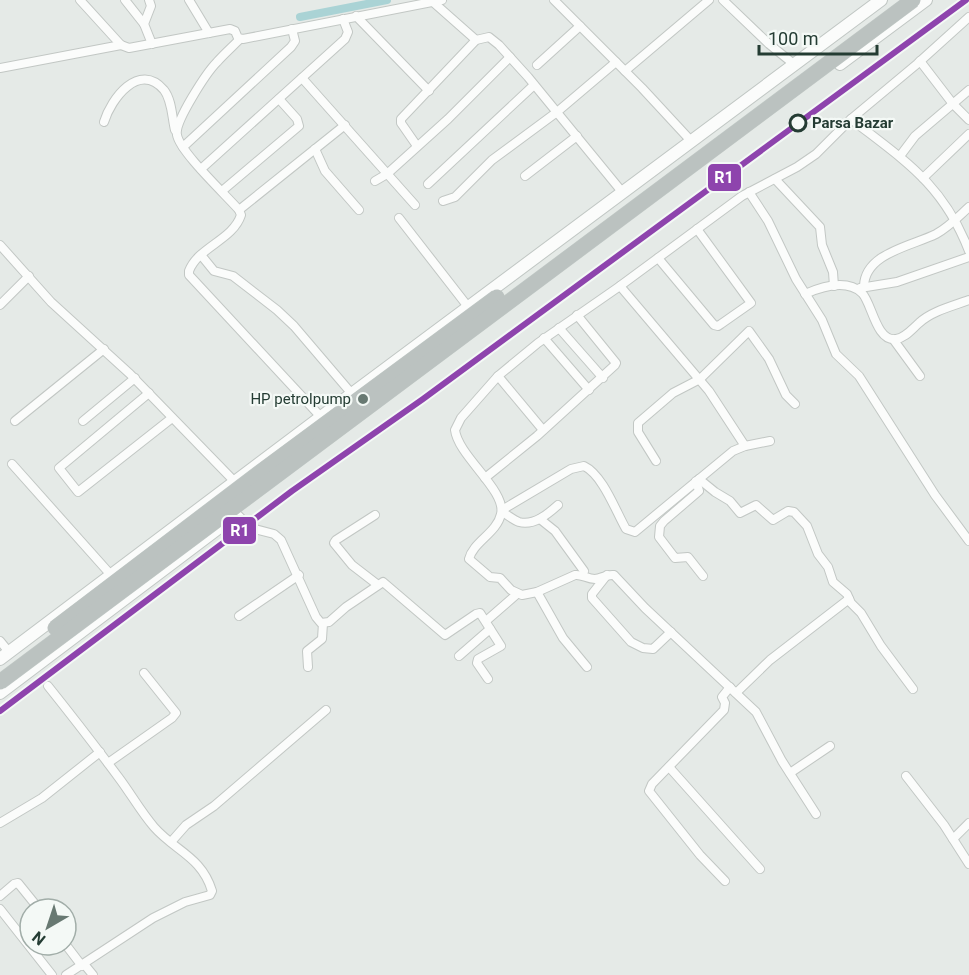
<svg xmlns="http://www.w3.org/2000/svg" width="969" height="975" font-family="Roboto,sans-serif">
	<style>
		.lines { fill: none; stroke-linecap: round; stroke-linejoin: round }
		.canal { stroke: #aad3d5; stroke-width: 8 }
		.street-casing { stroke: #c2c7c4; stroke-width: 10 }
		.secondary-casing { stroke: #c1c7c4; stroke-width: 14 }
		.street { stroke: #fbfcfb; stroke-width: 8 }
		.secondary { stroke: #fbfcfb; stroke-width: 12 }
		.highway-bridge-casing { stroke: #c1c9c6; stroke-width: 16; stroke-linecap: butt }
		.highway-bridge { stroke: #bbc2c0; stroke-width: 15 }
		.rail-1-casing { stroke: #f4f9f6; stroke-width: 10 }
		.rail-1 { stroke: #8e44ad; stroke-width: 6 }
		.stop-dot { fill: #f4f9f6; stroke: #243c33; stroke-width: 3 }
		.poi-dot { fill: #687972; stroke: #f4f9f6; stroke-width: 2 }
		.labels { text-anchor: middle; stroke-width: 4.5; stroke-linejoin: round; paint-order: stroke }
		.stop-label { font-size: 15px; font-weight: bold; fill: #243c33; stroke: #f4f9f6; text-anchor: start }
		.poi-label { font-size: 15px; fill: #243c33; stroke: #f4f9f6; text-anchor: end }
		.line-badge { stroke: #f4f9f6; stroke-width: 2 }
		.badge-label { font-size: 16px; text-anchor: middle; font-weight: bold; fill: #fff }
	</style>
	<rect width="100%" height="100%" fill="#e5eae7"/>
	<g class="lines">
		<!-- canal -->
		<path class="canal" d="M300,17L387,0"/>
		<!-- street casing -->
		<g class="street-casing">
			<g id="street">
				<path d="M80,0L121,45L129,48L230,29L235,31L238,38L243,39L442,0"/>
				<path d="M125,0L144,24"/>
				<path d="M149,0L151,6L144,24L152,44"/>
				<path d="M189,0L209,33"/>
				<path d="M554,0L642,88L692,142"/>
				<path d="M723,0L769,44L795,65"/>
				<path d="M433,2L476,40"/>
				<path d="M356,16L429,91"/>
				<path d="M240,39C232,47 224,54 217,62C207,72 174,122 177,135C180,152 226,195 239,210L241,215C233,240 198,247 189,271V275L321,417"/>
				<path d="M920,61L953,104L969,120"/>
				<path d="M537,65L580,26"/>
				<path d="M0,68L121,45"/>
				<path d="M625,71L709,0"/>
				<path d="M302,78L415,205"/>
				<path d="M851,119C905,161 943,184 969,251"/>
				<path d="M104,122C111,99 139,61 164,90C172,100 172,118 175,130"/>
				<path d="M417,146L401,123V119L476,40L489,37L499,45L528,77L623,193"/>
				<path d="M183,147L291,47L295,41L292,29"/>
				<path d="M315,149L325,171L359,210"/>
				<path d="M900,156L915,136L969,90"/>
				<path d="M201,169L345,39L348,32L343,19"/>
				<path d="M525,176L577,136"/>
				<path d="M923,178L969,134"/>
				<path d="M775,179L820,227L822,245L833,272L834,286"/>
				<path d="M375,181L387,174L448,119L510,57"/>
				<path d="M428,184L534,85"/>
				<path d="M222,191L299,126L297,119L279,99"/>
				<path d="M749,192L768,221L796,279L822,320L836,354L859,376L935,495L969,541"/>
				<path d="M443,201L455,197L492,160L557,112L616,62"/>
				<path d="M239,210L345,125"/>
				<path d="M399,218L469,308"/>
				<path d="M0,245L51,302L130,374L235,482"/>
				<path d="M201,255L214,271L233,276L277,310L294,326L352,394"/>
				<path d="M658,258L714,325L718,326L721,324L751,303L697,229"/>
				<path d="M620,286L709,391L745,446"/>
				<path d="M864,286C865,253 912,246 936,234C949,227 959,216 969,207"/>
				<path d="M860,288L897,282L969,257"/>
				<path d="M805,294C821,287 847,279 862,293C872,303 876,342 896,339C905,338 912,329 919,323C932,311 953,306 969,300"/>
				<path d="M0,305L29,276"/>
				<path d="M559,328L603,378"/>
				<path d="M544,338L589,390"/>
				<path d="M893,339L920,376"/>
				<path d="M498,376L543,430"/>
				<path d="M149,393L59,468L78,492L172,418"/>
				<path d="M15,421L104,349"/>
				<path d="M83,421L135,378"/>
				<path d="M656,461L638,432V423L673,393L700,379L749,331L769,359L786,395L795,404"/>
				<path d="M12,464L111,575"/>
				<path d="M485,478L537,436L615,365L616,363L577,315"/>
				<path d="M699,479L715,492L730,501L740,513L756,505L773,520L788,511L794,512L807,526L818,554L828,567L833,582L847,594L851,603L861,613L881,646L913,689"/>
				<path d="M696,481L699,491L664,521L660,526L659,537L675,558L688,557L703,576"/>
				<path d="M502,510L571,469L584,466C603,475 616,512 626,529L635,532L733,451L745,446L770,441"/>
				<path d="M502,512C508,515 513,520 519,522C534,526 548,514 558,505"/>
				<path d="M237,514L251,528L274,534L281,540L316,617L321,623L329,622L346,607L383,582L445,635L476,614L480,613L501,646L478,659L477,663L488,679"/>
				<path d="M375,515L336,540L334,543L352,565L378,585"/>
				<path d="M540,519L555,531L584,571"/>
				<path d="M607,575L592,594V598L631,642L643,648L653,649L671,632"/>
				<path d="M537,592L563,638L587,667"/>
				<path d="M239,616L299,575"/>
				<path d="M486,621L517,594"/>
				<path d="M0,641L9,652"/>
				<path d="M459,656L490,629"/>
				<path d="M308,667L307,651L322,639L323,623"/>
				<path d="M48,686C72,716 96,747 119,778C131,794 141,812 154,827C175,851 202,857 212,891L210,895L185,902L153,918L66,975"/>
				<path d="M736,693L770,660L849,599"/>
				<path d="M108,763L172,718L176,713L144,673"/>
				<path d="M669,767L760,869"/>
				<path d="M790,773L830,746"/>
				<path d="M906,776L944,825L969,864"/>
				<path d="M816,814L782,761L756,712L645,608L614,575C607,574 602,578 595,579C587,579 582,574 575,575L537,592L522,595L511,590L500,578L490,577L469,559C473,542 497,533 501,514C507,491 458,456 455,430L461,418L498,376L538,343L620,286L742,196L797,167L816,154L851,119L917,64L969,17"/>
				<path d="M0,823L42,798L100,752"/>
				<path d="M953,839L969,823"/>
				<path d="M171,842L186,825L214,806L326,710"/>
				<path d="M725,881L700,855L649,791L652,784L724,710L725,703L722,697L730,687"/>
				<path d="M0,896L14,884L18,883L39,909"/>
				<path d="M0,909L52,975"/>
				<path d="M66,945L82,966"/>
				<path d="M84,964L93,975"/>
			</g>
		</g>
		<!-- secondary casing -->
		<g class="secondary-casing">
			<g id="secondary">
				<path d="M840,64L926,0"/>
				<path d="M0,659L333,408L881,0"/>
				<path d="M0,693L233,517"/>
			</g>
		</g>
		<!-- street -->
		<use href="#street" class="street"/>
		<!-- secondary -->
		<use href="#secondary" class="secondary"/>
		<!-- highway-bridge casing -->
		<g class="highway-bridge-casing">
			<g id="highway-bridge">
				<path d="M55,628L263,470L497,297"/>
				<path d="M0,682L913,0"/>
			</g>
		</g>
		<!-- highway-bridge -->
		<use href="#highway-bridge" class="highway-bridge"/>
		<!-- rail-1 casing -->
		<g class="rail-1-casing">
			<path id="rail-1" d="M0,711L292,491L423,399L966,0"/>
		</g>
		<!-- rail-1 -->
		<use href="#rail-1" class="rail-1"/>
	</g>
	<!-- markers -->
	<circle class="stop-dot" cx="798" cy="123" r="8"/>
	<circle class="poi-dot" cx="363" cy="399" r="6"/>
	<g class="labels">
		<!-- stop labels -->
		<g class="stop-label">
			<text x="812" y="128">Parsa Bazar</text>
		</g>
		<!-- poi labels -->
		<g class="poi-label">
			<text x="351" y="404">HP petrolpump</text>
		</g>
	</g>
	<g class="line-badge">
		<rect x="707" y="163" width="35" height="29" rx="6" fill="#8e44ad"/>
		<rect x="222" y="516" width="35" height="29" rx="6" fill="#8e44ad"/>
	</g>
	<g class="badge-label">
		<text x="724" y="183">R1</text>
		<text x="240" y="536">R1</text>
	</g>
	<!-- north arrow -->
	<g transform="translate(48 927) rotate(219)"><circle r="28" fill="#f4f9f6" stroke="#a1ada8" stroke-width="1.5"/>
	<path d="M0-4.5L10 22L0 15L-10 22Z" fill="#687972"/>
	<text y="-9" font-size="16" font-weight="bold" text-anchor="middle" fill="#243c33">N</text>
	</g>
	<!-- scale -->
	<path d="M759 45v9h118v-9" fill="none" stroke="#243c33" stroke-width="3"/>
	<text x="768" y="45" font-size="18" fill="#243c33" stroke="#f4f9f6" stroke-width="4.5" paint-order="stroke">100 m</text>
</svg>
